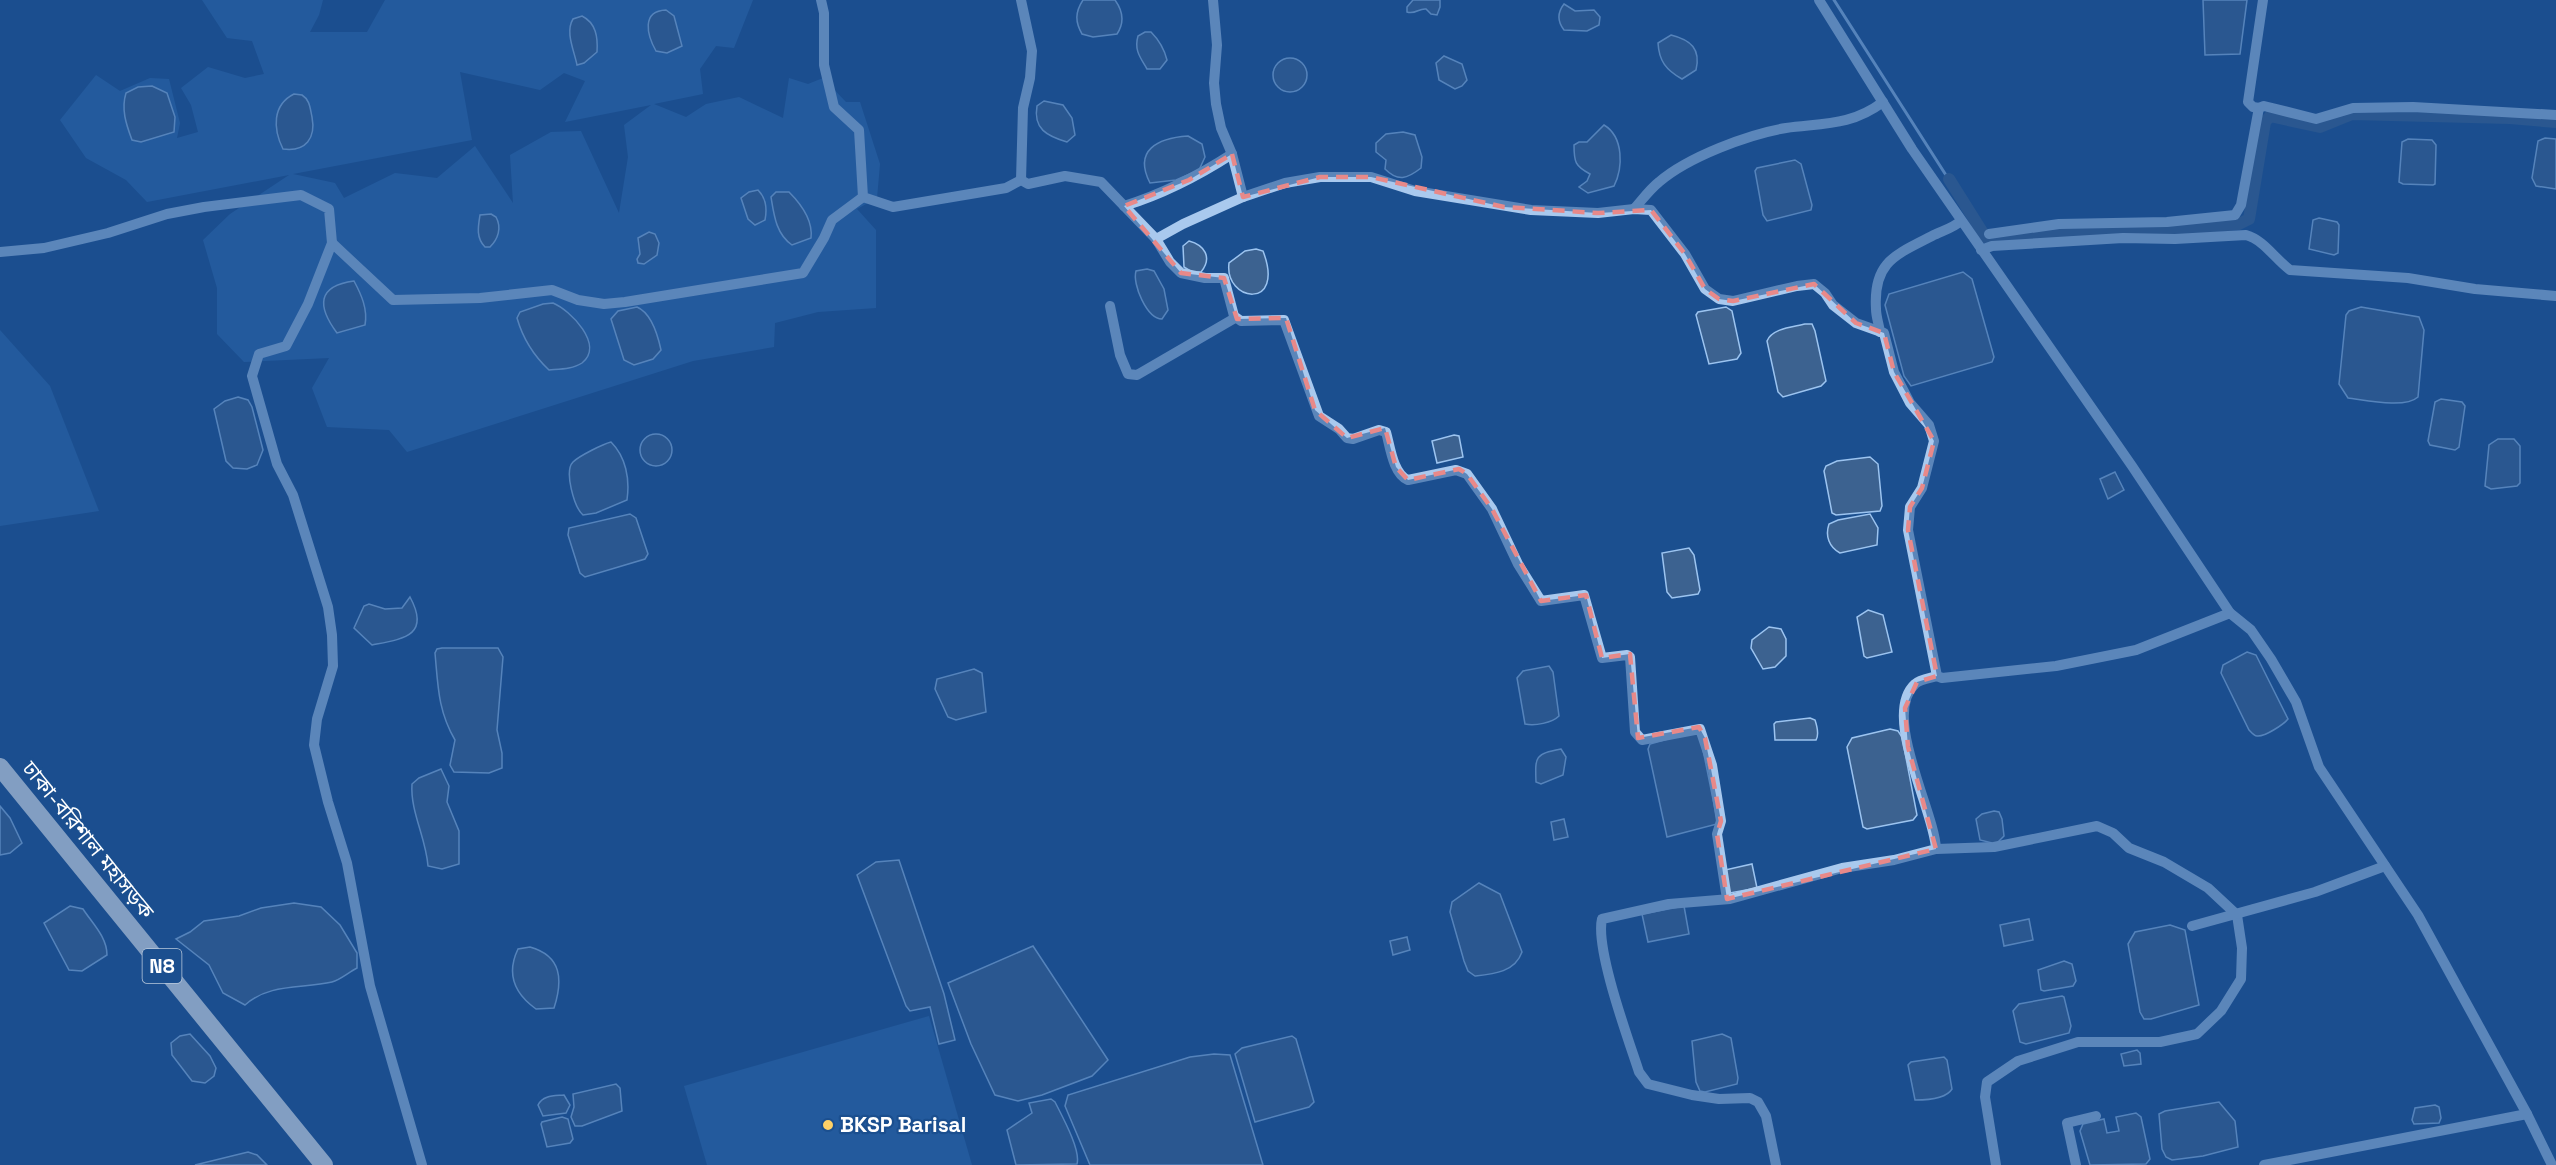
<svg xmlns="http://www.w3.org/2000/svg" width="2556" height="1165" font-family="'Space Grotesk','Noto Sans Bengali',sans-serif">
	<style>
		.green { fill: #2e69ad; fill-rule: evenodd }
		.water { fill: #3c6290; stroke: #9cc4f0; stroke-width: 1.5 }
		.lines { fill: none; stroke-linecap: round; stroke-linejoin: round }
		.stream { stroke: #9cc4f0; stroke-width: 3 }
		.canal { stroke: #3c6290; stroke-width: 12 }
		.minor { stroke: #a9c9ee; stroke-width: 10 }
		.highway { stroke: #fff; stroke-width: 18 }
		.marked { fill: none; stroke: #e88989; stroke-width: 4.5; stroke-dasharray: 12 8; stroke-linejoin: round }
		.poi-dot { fill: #ffd166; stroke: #1b4f8f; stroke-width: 2 }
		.labels { text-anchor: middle; stroke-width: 4.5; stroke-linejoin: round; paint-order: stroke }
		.shield { fill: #1b4f8f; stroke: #bbcadd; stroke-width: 1.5 }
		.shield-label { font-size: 20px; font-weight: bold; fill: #fff }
		.street-label { font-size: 21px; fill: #fff; stroke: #1b4f8f }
		.poi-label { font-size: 21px; font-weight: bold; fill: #fff; stroke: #1b4f8f; text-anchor: start }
	</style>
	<rect width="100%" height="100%" fill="#1b4f8f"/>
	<!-- green -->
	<g class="green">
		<path d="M202,0H323L319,15L310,32H367L385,0H753L734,48L716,46L700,69L703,94L654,104L686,117L706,104L739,97L783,118L789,78L808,84L823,78L846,102H860L880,164L877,198L857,209L876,230V308L818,312L775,323L774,347L693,361L407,452L389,430L327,427L312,388L329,358L244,362L217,334V288L203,240L230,214L289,175L147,202L126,180L86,158L60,120L96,75L120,91L150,78L169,79L180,123L177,138L198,132L191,105L181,88L208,67L245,78L264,74L252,41L227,38ZM460,72L540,90L564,73L585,81L565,122L651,105L624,125L628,157L619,213L581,131L551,132L510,155L513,203L475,146L437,178L395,173L344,198L335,183L293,174L472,140Z"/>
		<path d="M0,330L50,386L99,511L0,526Z"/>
		<path d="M929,1016L972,1165H707L684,1086Z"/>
	</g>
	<!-- water -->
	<g class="water">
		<path d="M1083,0H1115C1123,11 1125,22 1117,34L1093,37L1082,34C1075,22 1075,12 1083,0Z"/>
		<path d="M1413,0H1440V7L1437,15L1431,14L1426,9C1419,8 1415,15 1407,12V7Z"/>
		<path d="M2203,0H2247L2240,54L2205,55Z"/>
		<path d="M1564,4L1575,11L1594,10L1600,17L1599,25L1587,31L1564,30C1557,21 1557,13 1564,4Z"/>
		<path d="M666,10L674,16L682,46L667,53L656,51C647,35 641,11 666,10Z"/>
		<path d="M582,16C596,23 598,37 597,52L584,63L577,65C574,50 565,32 573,19Z"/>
		<path d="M1145,32H1151C1159,40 1164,48 1167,60L1160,69H1147C1140,57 1134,50 1138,36Z"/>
		<path d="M1671,35C1691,40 1701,49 1696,70L1682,79C1666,70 1659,61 1658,43Z"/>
		<path d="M1444,56L1462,64L1467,80L1462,86L1455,89L1439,80L1436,63Z"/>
		<circle cx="1290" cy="75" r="17"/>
		<path d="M152,86L167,93L175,117L174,132L141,142L132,140C126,124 121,109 126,93L138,87Z"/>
		<path d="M294,94L302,95C310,100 310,108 312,117C316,138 306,152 283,149C273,129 272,105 294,94Z"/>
		<path d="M1044,101L1063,105L1072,118L1075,135L1067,142C1047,136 1033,129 1037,106Z"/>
		<path d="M1604,125C1624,137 1623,168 1614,186L1588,193L1579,187L1587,181L1590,174C1575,166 1574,162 1574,145L1579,142H1587Z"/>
		<path d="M1403,132L1415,135L1422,157L1421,168C1407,179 1398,182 1385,169L1386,160L1376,152V143L1386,134Z"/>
		<path d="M1188,136L1202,144L1205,157L1199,170L1176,180L1150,183C1133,150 1158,138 1188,136Z"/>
		<path d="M2545,138L2556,139V189L2536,186L2532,178L2538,141Z"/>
		<path d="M2408,139L2432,140L2436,145L2435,184L2433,185L2403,184L2399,182L2402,142Z"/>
		<path d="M1795,160L1801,164L1812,205L1811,210L1767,221L1763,215L1755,171L1757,168Z"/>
		<path d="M758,190C766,198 767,210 765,220L755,225L748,219L741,198L749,192Z"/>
		<path d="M776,192H789C801,204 813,221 811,238L792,245C776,234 774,215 771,197Z"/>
		<path d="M491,214L496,217C502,228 498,239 490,247H485C476,238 478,227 480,215Z"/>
		<path d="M2319,218L2337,222L2339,225L2338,253L2334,255L2309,249L2313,220Z"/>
		<path d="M649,232L655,234L659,243L657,255L644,264L638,263L637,259L640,254L638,238Z"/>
		<path d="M1189,241C1204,245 1213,257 1201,272H1192L1184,267L1183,246Z"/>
		<path d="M1256,249L1263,251C1286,311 1224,302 1229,263L1245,251Z"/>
		<path d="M1147,269L1154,271L1164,289L1168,310L1162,319C1147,319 1132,284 1136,271Z"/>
		<path d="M1963,272L1972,279L1994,357L1992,362L1911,386L1904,376L1885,305L1889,294Z"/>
		<path d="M354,281C361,294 368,309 365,325L337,333C317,306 317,286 354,281Z"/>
		<path d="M553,303C570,310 605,345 582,363C573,369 560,369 549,370C533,355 523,339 517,318L520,312L543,304Z"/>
		<path d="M637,307C651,313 658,336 661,350L653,359L634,365L624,360L611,319L618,311Z"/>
		<path d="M1726,307L1732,311L1741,353L1737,359L1709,364L1696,315L1698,312Z"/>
		<path d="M2361,307L2419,317L2424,330L2418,397C2405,409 2365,400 2348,398L2339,384L2346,315L2349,311Z"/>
		<path d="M1805,324H1812L1815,331L1826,381L1821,386L1783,397L1778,392L1767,341C1772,328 1794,327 1805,324Z"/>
		<path d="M238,397L248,400L252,407L263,450L257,465L247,469L233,468L226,461L214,409L225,401Z"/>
		<path d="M2441,399L2462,402L2465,406L2459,447L2455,450L2430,445L2428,441L2435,402Z"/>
		<circle cx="656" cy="450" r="16"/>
		<path d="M1454,435L1459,436L1463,457L1437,463L1432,441Z"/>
		<path d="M2498,439H2514L2520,446V483L2517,486L2491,489L2485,486L2489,445Z"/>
		<path d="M611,442C626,457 630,479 627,500L596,513L583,515C574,507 564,471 573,462C579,456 603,444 611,442Z"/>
		<path d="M1870,457L1878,464L1882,506L1880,511L1836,515L1832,513L1824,471L1826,466L1837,461Z"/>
		<path d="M2115,472L2124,490L2108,499L2100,479Z"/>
		<path d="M630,514L636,518L648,554L645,559L585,577L580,573L568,535L569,528Z"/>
		<path d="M1870,514L1878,528L1877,545L1840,553C1829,547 1825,536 1829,524L1838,520Z"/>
		<path d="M1689,548L1694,555L1700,590L1698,594L1672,598L1667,592L1662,553Z"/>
		<path d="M410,597C431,636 403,639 372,645L354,628L364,606L369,604L385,609L402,608Z"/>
		<path d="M1868,610L1883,615L1892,652L1867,658L1864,656L1857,617Z"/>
		<path d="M1769,627L1781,629L1786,639V656L1775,667L1763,669L1751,648L1752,640Z"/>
		<path d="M442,648H498L503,657L497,730L502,753V768L489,773L454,772L450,765L455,740C438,711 438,686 435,653L437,649Z"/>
		<path d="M2247,652L2256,655L2288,719C2284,724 2265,737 2257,736C2254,736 2251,732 2249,730L2221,673L2223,665Z"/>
		<path d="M1549,666L1553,672L1559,716C1552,723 1535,726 1525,724L1517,678L1523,671Z"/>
		<path d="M974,669L982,673L986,712L956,720L948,717L935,689L937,679Z"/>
		<path d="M1810,718L1815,720C1817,726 1819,735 1816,740H1775L1774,724L1776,722Z"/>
		<path d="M1890,729L1898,731L1902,737L1917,815L1913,820L1867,829L1863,827L1847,747L1852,738Z"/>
		<path d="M1693,732L1700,735L1717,819V824L1667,837L1648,749L1650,744Z"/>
		<path d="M1561,749L1566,757L1563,775L1541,784L1536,782C1535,756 1535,754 1561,749Z"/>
		<path d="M441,769L449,786L447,802L459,831V864L442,869L428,866C426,838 410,811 412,784L419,778Z"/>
		<path d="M0,806L10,818L22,843L10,853L0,855Z"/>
		<path d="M1994,811L1999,812L2002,819L2004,836L1996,844L1980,840L1976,819L1982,814Z"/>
		<path d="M1564,819L1568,837L1554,840L1551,822Z"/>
		<path d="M899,860L944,994L955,1040L939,1044L930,1007L910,1011L906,1006L857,875L876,862Z"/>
		<path d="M1752,864L1757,888L1730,893L1725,870Z"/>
		<path d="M1479,883L1500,894L1522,952C1515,972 1494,974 1475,976L1468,971L1464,961L1450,912L1452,902Z"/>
		<path d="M294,903L321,907L340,925L357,953V968C349,972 340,980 332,982C302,989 269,983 245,1005L223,993L209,965L176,939L190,932L204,921L239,916L261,908Z"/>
		<path d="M70,906L83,909C92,923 107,937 107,955L82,971L69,970L44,923Z"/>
		<path d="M1684,906L1689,934L1648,942L1642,914Z"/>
		<path d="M2029,919L2033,940L2004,946L2000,925Z"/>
		<path d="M2170,925L2185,930L2199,1005L2151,1019H2144L2140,1012L2128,944L2135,932Z"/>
		<path d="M1407,937L1410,950L1393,955L1390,941Z"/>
		<path d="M1033,946L1108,1060L1092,1076L1042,1095L1018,1101L995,1095L971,1044L948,983Z"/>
		<path d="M530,947C562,956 563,980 554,1008L536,1009C515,994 506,974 518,949Z"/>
		<path d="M2064,961L2072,964L2076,981L2073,986L2044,991L2041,990L2038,970Z"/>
		<path d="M2062,996L2064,997L2071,1026L2069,1033L2026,1044L2020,1042L2013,1011L2019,1004Z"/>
		<path d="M190,1034L210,1056L216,1068L214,1076L205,1083L192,1081L172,1055L171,1043L180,1036Z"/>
		<path d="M1722,1034L1731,1038L1738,1078L1737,1084L1705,1092L1700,1091L1696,1082L1692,1041Z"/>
		<path d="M1292,1036L1296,1039L1314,1102L1309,1107L1255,1122L1235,1054L1242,1048Z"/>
		<path d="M2137,1050L2140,1053L2141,1064L2124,1066L2121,1054Z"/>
		<path d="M1214,1054L1230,1055L1263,1165H1090L1065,1106L1068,1095L1190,1057Z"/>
		<path d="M1944,1057L1947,1060L1952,1089C1946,1099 1926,1100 1915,1100L1908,1065L1911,1062Z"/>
		<path d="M616,1084L620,1088L622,1111L582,1126H575L571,1117L574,1107L573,1094Z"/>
		<path d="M564,1095L570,1105L566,1113L543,1116L538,1105C543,1095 554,1096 564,1095Z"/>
		<path d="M1051,1099L1055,1102C1062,1116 1081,1150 1077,1164L1016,1165L1007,1130L1032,1113L1029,1103Z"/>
		<path d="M2219,1102L2235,1121L2238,1147L2203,1156L2172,1160L2166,1157L2162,1149L2159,1114L2165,1111Z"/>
		<path d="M2435,1105L2439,1107L2441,1118L2439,1123L2414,1124L2412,1120L2415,1108Z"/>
		<path d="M2136,1113L2141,1117L2150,1159L2146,1164L2090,1165L2080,1131L2083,1124L2104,1119L2107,1133L2119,1131L2116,1117Z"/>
		<path d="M562,1117L568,1119L573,1139L570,1143L547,1147L541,1124L542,1122Z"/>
		<path d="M248,1152L257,1155L267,1165H195Z"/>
	</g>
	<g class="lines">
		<!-- stream -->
		<path class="stream" d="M1834,0L1951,183"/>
		<!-- canal -->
		<path class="canal" d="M1949,179L1986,238L2035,233L2198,228L2239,224L2249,219L2265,122L2270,116L2320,127L2352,114L2510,118L2556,122"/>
		<!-- minor -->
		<g class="minor">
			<path d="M821,0L824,13V65L834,107L859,130L863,197L893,207L1006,188L1021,180L1028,184L1065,176L1101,182L1156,239L1170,262L1181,273L1205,278H1224L1234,316L1241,321L1284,320L1319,416L1339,429L1347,438L1353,439L1379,430L1386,432C1390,446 1393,474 1408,480L1456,470L1467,474L1492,509L1518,564L1541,601L1584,595L1602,658L1627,655L1630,657L1635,732L1642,740L1700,729L1712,765L1721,821L1717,834L1727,899"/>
			<path d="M1021,0L1032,51L1030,78L1023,108L1021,180"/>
			<path d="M1213,0L1217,45L1214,83L1216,104L1221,128L1232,154L1243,197"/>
			<path d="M1819,0L1912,149L2132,466L2230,613L2251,630L2271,659L2296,702L2319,767L2418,915L2527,1114L2552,1165"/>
			<path d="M2259,108L2253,107L2248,102L2263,0"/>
			<path d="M1124,206C1163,194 1198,176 1232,154"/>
			<path d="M1634,209C1642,200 1650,189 1659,182C1688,157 1749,134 1786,128C1823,123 1851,126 1883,102"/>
			<path d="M1989,234L2059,224L2167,222L2235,215L2241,205L2258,113L2259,108L2264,106L2316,119L2353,108L2413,107L2556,115"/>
			<path d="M1156,239L1183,224L1243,197L1285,183L1320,177H1371L1415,191L1531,210L1598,213L1634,209L1651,210L1685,254L1705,289L1719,299L1733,301L1797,286L1814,284L1825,293L1833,305L1856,323L1884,333L1894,372L1910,403L1929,425L1934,441L1922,488L1910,507L1908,530L1937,676L1942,678L2056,666L2136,650L2230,613"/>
			<path d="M332,243L393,300L480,298L552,290L578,300L604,304L625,302L803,273L824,238L832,220L863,197"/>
			<path d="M1981,250L1992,246L2123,238L2175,239L2246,235C2264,240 2275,259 2290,270L2408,278L2475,289L2556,296"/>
			<path d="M0,252L44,248L108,233L167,214L204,207L301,195L329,209L332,243L308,304L286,346L259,354L252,376L277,464L293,495L328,607L332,635L333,666L317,719L314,745L328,802L347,863L370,986L422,1165"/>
			<path d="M1110,306L1120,355L1128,374L1137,375L1235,318"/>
			<path d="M1880,332C1879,324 1876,317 1876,309C1873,262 1895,255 1932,236C1942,231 1953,228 1961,221"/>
			<path d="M1936,849L1994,847L2097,826L2113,833L2129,848L2164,862L2208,888L2237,915L2242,948L2241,979L2221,1011L2197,1034L2160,1042H2078L2018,1061L1987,1082L1985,1097L1996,1165"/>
			<path d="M2192,926L2315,892L2385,866"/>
			<path d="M1776,1165L1766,1116L1758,1102L1750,1098L1719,1099L1692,1095L1648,1084L1639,1072C1629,1041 1595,949 1602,919L1669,904L1730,899L1842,868L1894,860L1936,849C1935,812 1881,715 1915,684C1920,679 1931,678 1937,676"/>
			<path d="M2076,1165L2067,1123L2096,1116"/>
			<path d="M2264,1165L2527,1114"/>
		</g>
		<!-- highway -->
		<path class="highway" d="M0,767L324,1165"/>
	</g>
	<!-- marked area -->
	<path d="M0 0H2556V1165H0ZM1232,154L1243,197L1320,177H1371L1504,207L1598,213L1651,210L1685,254L1705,289L1719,299L1733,301L1814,284L1856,323L1884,333L1894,372L1934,441L1922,488L1910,507L1908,530L1937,676L1917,682L1905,708L1908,747L1936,849L1727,899L1717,834L1721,821L1705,738L1699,727L1638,738L1630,654L1602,658L1586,595L1541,601L1492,509L1467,474L1459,469L1408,480L1396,467L1385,428L1347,438L1315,410L1286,318L1237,319L1224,278L1181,273L1124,206L1189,180Z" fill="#1b4f8f" fill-opacity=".55" fill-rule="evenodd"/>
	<path class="marked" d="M1232,154L1243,197L1320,177H1371L1504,207L1598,213L1651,210L1685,254L1705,289L1719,299L1733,301L1814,284L1856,323L1884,333L1894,372L1934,441L1922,488L1910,507L1908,530L1937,676L1917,682L1905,708L1908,747L1936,849L1727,899L1717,834L1721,821L1705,738L1699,727L1638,738L1630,654L1602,658L1586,595L1541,601L1492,509L1467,474L1459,469L1408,480L1396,467L1385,428L1347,438L1315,410L1286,318L1237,319L1224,278L1181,273L1124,206L1189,180Z"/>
	<!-- markers -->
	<circle class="poi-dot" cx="828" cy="1125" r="6"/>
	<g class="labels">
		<!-- shield labels -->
		<rect class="shield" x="142.5" y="949" width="39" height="34" rx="4.5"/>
		<g class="shield-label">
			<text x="162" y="973">N8</text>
		</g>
		<!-- street labels -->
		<g class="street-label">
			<text transform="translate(88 840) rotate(51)" y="7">ঢাকা-বরিশাল মহাসড়ক</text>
		</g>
		<!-- poi labels -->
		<g class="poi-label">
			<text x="840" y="1132">BKSP Barisal</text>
		</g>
	</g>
</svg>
